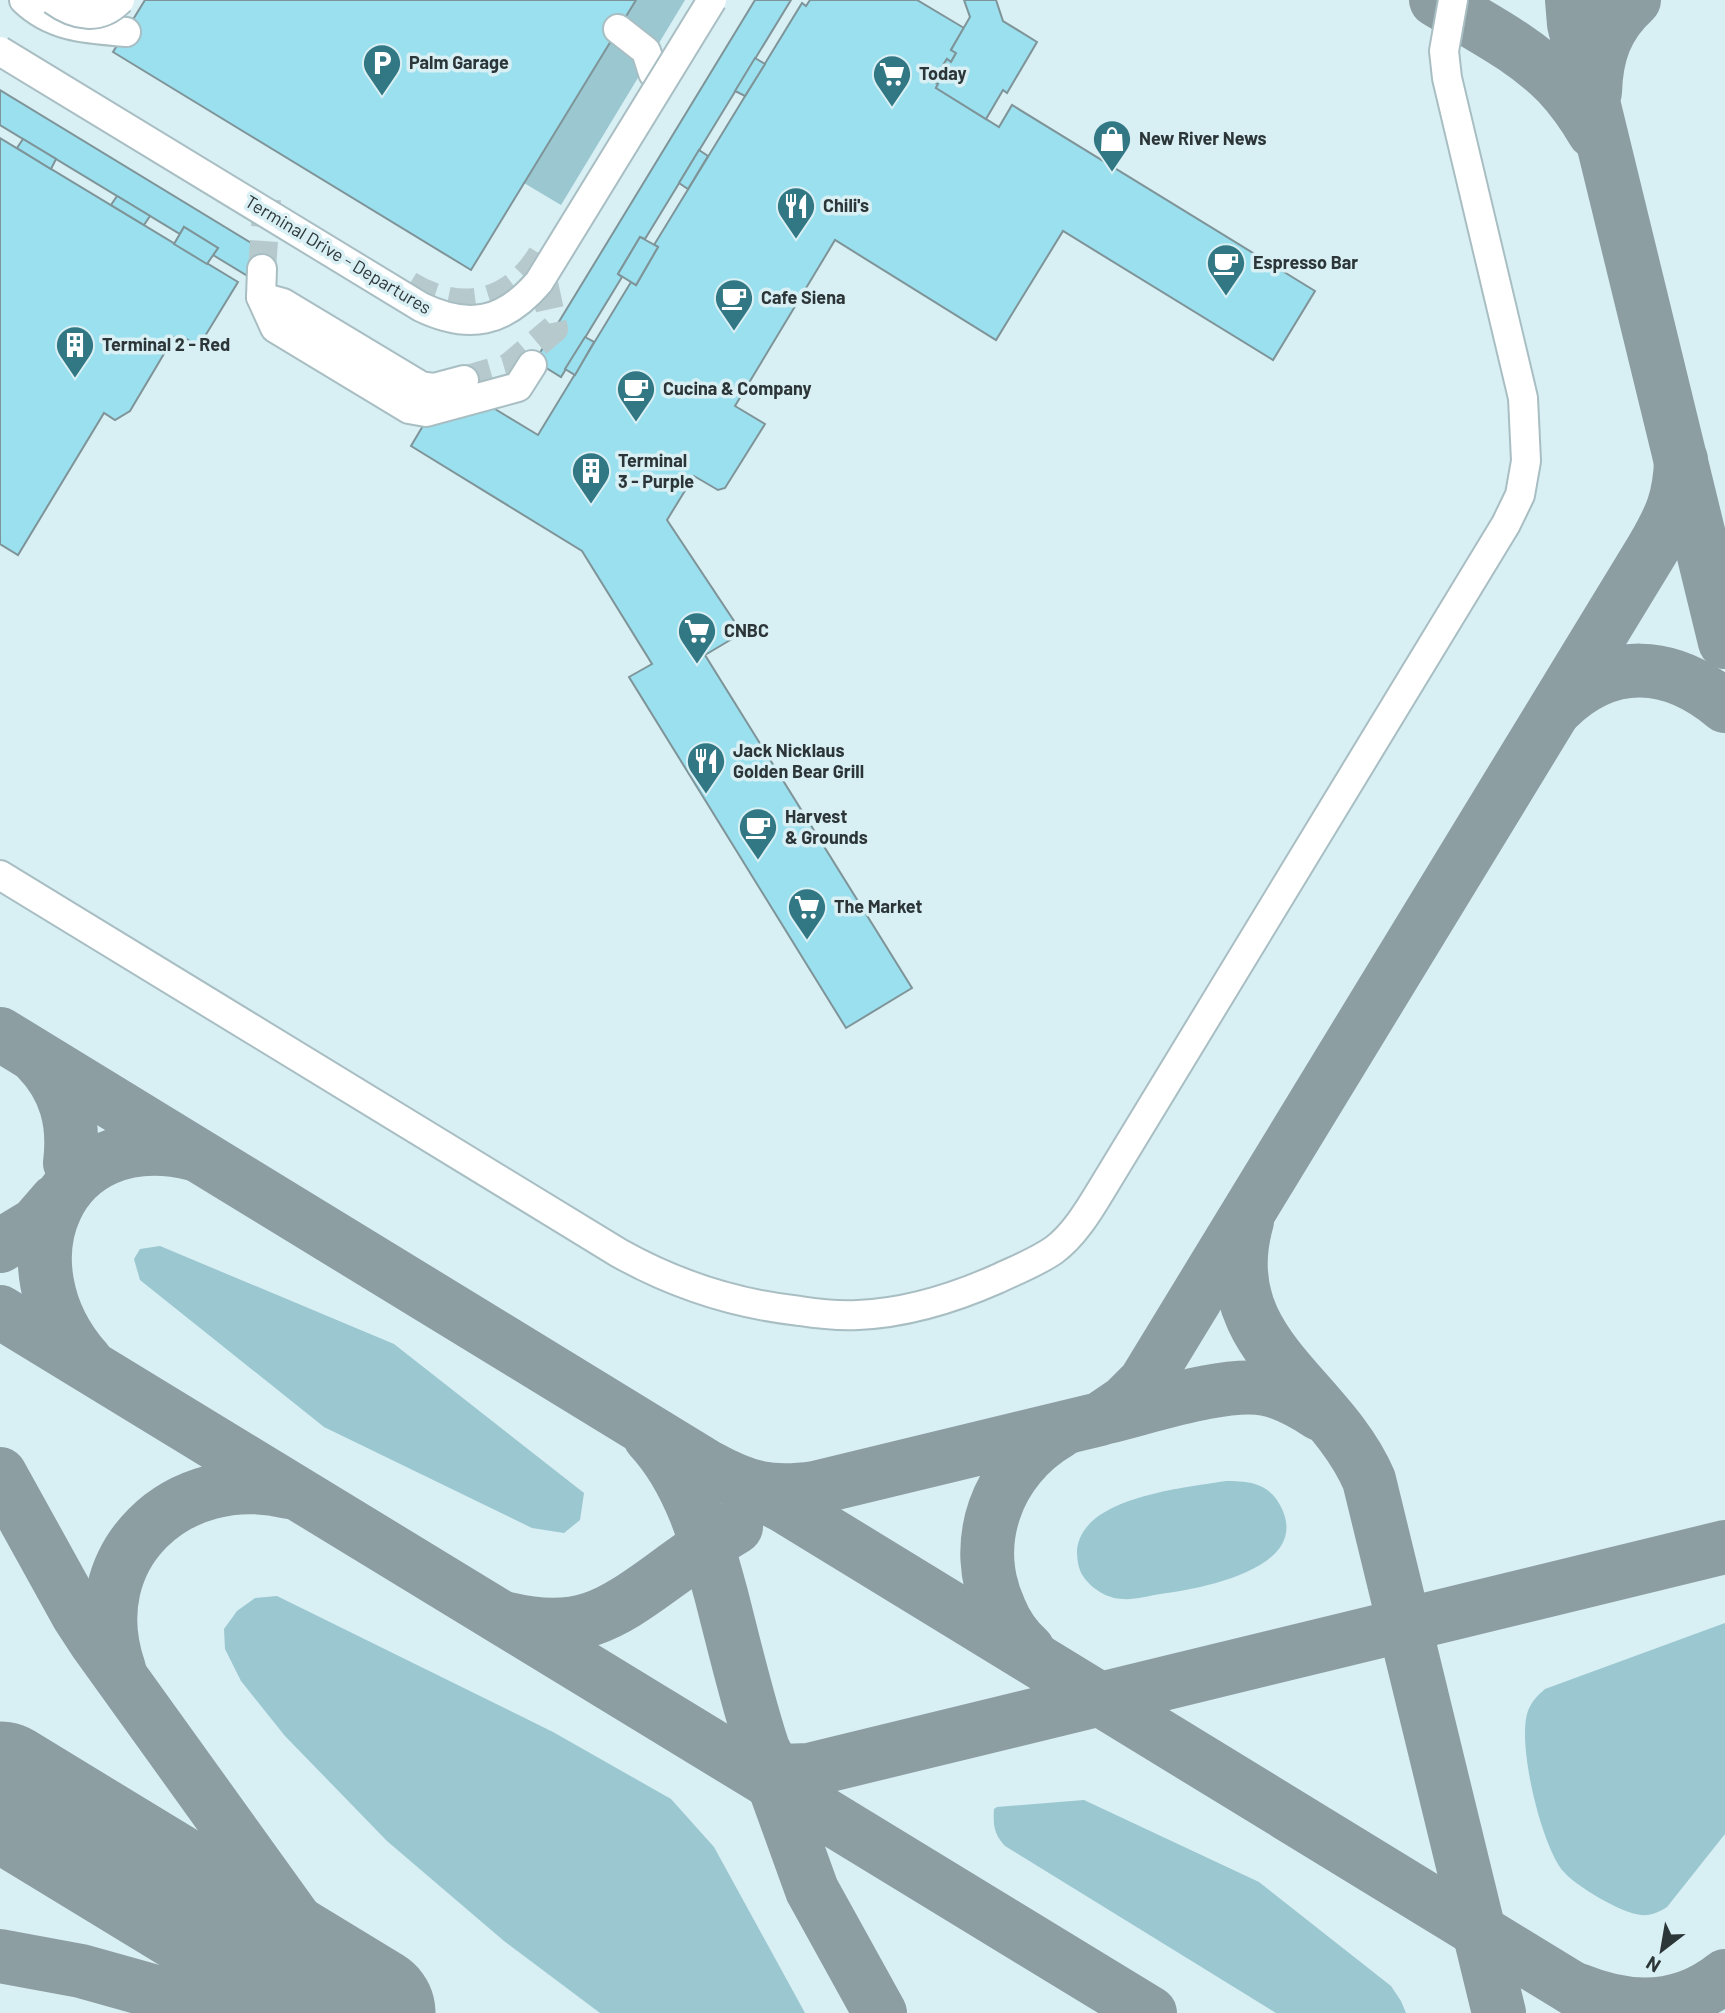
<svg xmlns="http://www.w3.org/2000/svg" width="1725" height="2013" font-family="Barlow,sans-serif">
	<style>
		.green { fill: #9bc7d0 }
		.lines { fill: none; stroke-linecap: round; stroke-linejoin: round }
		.taxiway { stroke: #8c9ea2; stroke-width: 54 }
		.runway { stroke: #8c9ea2; stroke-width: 135 }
		.building { fill: #9be0ef; stroke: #7f9498; stroke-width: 2 }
		.minor-tunnel { stroke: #b6cace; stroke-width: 28; stroke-dasharray: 28 14; stroke-linecap: butt }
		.minor-casing { stroke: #a8bec3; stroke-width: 32 }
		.minor { stroke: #fff; stroke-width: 28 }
		.minor-bridge-casing { stroke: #a8bec3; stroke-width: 32; stroke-linecap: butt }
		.minor-bridge { stroke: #fff; stroke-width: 28 }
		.labels { text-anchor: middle; stroke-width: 7; stroke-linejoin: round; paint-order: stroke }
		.poi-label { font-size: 18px; font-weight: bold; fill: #2c3537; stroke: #d8eff4; text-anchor: start }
		.street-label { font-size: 18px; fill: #2c3537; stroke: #d8eff4 }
	</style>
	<rect width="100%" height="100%" fill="#d8eff4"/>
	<!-- green -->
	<g class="green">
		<path d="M636,0H685L561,205L524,183Z"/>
		<path d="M160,1246L394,1344L584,1493L580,1520L564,1533L532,1528L324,1427L140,1280L134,1259L140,1249Z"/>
		<path d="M1226,1481C1249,1481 1268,1483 1280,1505C1315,1569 1198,1589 1160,1594C1148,1596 1134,1600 1123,1599C1107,1599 1091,1588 1083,1576C1078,1569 1077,1558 1077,1550C1082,1497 1183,1488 1226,1481Z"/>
		<path d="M277,1596L553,1732L671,1799L714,1847L805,2013H600L504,1941L387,1841L285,1736L241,1681L225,1649L224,1629L237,1611L255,1598Z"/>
		<path d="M1725,1623V1834L1667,1907C1659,1912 1651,1916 1641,1915C1621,1913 1575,1886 1562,1870C1541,1843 1518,1748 1527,1714C1530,1703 1537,1696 1545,1689Z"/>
		<path d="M1084,1800L1259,1882L1391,1986L1401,2001L1406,2013H1276L1005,1846C994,1834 993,1825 994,1809L997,1807Z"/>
	</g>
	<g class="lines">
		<!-- taxiway -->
		<g class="taxiway">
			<path d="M1436,0C1477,25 1524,48 1558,83C1572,98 1584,115 1594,132"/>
			<path d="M1572,0L1574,24L1725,642"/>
			<path d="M1595,92C1596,55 1606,25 1634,0"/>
			<path d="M1557,708C1610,656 1671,661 1725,706"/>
			<path d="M0,1034L708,1467C748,1489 770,1494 815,1488L1100,1419L1125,1402L1145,1382L1652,550C1671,518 1680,498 1681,460"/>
			<path d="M37,1058C66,1088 75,1122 70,1163"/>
			<path d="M1247,1221C1212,1343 1328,1385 1369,1480L1499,2013"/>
			<path d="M0,1246L36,1224L56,1201"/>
			<path d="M0,1312L1150,2013"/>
			<path d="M86,1361C0,1264 55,1120 194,1154"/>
			<path d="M1107,1417C1149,1407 1226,1381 1266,1389C1286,1393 1303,1403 1320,1414"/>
			<path d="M650,1437C691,1481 707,1542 722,1598C735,1649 747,1700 763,1749L774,1770L792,1792"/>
			<path d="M0,1474L78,1615L95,1641L358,2007"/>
			<path d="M753,1490L784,1506L1613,2013"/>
			<path d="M508,1619C578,1636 609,1616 664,1576C687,1559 711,1542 736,1527"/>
			<path d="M1028,1650C1016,1639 1006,1625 1000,1610C969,1543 997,1468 1059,1432"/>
			<path d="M119,1669C80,1556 178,1465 289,1492"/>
			<path d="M747,1764L781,1771L809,1770L1725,1547"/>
			<path d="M769,1771L812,1890L880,2013"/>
			<path d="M0,1780L69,1831"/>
			<path d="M0,1956L81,1971L231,2013"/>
			<path d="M1578,1990C1629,2011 1680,2012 1725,1976"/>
		</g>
		<!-- runway -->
		<path class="runway" d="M0,1789L368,2013"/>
	</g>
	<!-- building -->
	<g class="building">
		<path d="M145,0H636L471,270L113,52Z"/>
		<path d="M755,0H791L645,239L640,237L618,274L622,277L561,377L535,361Z"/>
		<path d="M810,0H917L964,28L951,50L956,53L951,62L947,59L933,81L938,84L936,88L999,127L1012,105L1315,291L1273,360L1063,231L996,340L835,240L735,406L765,424L725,488L718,490L694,476L667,520L742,633L705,655L912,988L846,1028L629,677L652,664L582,551L411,446L424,424L490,406L538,435L631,282L636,285L658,247L654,245L802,3L806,6Z"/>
		<path d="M964,0H996L1003,21L1037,42L1007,93L1003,90L986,119L936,88L938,84L933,81L947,59L951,62L956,53L951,50L970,17Z"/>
		<path d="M755,58L765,64L745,96L735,91Z"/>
		<path d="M0,90L266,252L251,278L213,255L218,248L184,227L180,234L0,125Z"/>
		<path d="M0,138L238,282L199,346L181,336L174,337L130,411L115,420L104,413L18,555L0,544Z"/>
		<path d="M23,139L56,159L51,169L17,148Z"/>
		<path d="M699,150L708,156L688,189L679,183Z"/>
		<path d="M117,196L150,216L144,225L111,205Z"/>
		<path d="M184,227L218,248L207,264L174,244Z"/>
		<path d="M640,237L658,247L636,285L618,274Z"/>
		<path d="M585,337L594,342L575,375L565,369Z"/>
	</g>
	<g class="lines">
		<!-- minor-tunnel -->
		<g class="minor-tunnel">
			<path d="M262,269L267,199"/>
			<path d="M409,285C460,316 511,306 542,254"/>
			<path d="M464,380L509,367L554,329L539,260"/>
		</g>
		<!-- minor casing -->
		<g class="minor-casing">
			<g id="minor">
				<path d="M24,0C53,28 88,29 126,32"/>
				<path d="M618,29L646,51L653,73"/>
				<path d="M262,269L261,297L275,328L409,409L426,412L518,387L532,365"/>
				<path d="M261,297L283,303L421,386L434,388L464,380"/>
				<path d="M0,875L619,1253C676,1285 735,1304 800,1311C819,1314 839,1316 858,1315C906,1313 954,1298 997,1279C1016,1270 1037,1262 1054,1250C1073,1236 1088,1212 1100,1192L1506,524L1520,495L1526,461L1523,398L1447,78L1444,51L1453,0"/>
			</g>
		</g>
		<!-- minor -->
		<use href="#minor" class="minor"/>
		<!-- minor-bridge casing -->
		<g class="minor-bridge-casing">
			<g id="minor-bridge">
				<path d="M53,0C75,16 99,21 120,0"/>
				<path d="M0,51L421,307C469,330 504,323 539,282L712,0"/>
			</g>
		</g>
		<!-- minor-bridge -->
		<use href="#minor-bridge" class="minor-bridge"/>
	</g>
	<!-- icons -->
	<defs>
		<g id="parking-pin" transform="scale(2.0125)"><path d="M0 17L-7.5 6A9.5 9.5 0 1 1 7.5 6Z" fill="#317784" stroke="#d8eff4"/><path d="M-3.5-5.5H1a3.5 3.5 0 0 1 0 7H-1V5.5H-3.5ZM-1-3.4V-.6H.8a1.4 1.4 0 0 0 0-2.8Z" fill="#fff"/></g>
		<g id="supermarket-pin" transform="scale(2.0125)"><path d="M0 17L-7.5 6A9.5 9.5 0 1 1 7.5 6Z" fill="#317784" stroke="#d8eff4"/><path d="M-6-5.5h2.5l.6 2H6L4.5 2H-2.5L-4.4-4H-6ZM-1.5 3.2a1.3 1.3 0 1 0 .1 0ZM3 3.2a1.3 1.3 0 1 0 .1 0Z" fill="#fff"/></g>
		<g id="shop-pin" transform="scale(2.0125)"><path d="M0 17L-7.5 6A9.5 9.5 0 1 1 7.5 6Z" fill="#317784" stroke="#d8eff4"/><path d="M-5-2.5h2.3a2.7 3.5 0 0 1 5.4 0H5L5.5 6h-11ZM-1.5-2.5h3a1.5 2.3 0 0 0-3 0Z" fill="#fff"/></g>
		<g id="restaurant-pin" transform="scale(2.0125)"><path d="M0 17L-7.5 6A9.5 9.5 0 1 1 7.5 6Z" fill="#317784" stroke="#d8eff4"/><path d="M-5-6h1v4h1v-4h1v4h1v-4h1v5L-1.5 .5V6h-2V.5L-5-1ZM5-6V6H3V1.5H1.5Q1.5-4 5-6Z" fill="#fff"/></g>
		<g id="cafe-pin" transform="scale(2.0125)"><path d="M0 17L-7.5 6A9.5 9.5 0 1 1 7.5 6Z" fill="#317784" stroke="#d8eff4"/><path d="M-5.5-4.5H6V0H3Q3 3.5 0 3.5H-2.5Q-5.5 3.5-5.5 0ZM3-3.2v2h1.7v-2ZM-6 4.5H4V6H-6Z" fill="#fff"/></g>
		<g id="building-pin" transform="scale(2.0125)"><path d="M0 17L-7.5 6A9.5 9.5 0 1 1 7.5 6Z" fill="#317784" stroke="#d8eff4"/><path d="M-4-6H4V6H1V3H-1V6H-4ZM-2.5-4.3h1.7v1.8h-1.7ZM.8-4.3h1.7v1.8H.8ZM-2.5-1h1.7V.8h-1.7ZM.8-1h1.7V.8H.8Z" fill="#fff"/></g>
	</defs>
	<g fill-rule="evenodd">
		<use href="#parking-pin" x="382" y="63"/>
		<use href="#supermarket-pin" x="892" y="74"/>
		<use href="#shop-pin" x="1112" y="139"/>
		<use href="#restaurant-pin" x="796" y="206"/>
		<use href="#cafe-pin" x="1226" y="263"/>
		<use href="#cafe-pin" x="734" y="298"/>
		<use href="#building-pin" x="75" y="345"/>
		<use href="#cafe-pin" x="636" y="389"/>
		<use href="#building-pin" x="591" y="471"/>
		<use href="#supermarket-pin" x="697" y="631"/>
		<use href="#restaurant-pin" x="706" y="761"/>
		<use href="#cafe-pin" x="758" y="827"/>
		<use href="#supermarket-pin" x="807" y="907"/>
	</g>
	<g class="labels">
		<!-- poi labels -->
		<g class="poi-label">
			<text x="409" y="69">Palm Garage</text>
			<text x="919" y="80">Today</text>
			<text x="1139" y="145">New River News</text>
			<text x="823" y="212">Chili's</text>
			<text x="1253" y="269">Espresso Bar</text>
			<text x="761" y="304">Cafe Siena</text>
			<text x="102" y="351">Terminal 2 - Red</text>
			<text x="663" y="395">Cucina &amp; Company</text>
			<text x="618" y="467">Terminal<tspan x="618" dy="21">3 - Purple</tspan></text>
			<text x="724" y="637">CNBC</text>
			<text x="733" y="757">Jack Nicklaus<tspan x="733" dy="21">Golden Bear Grill</tspan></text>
			<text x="785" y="823">Harvest<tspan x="785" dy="21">&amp; Grounds</tspan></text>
			<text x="834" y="913">The Market</text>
		</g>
		<!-- street labels -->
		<g class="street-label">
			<text transform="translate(338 255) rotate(31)" y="6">Terminal Drive - Departures</text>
		</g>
	</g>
	<!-- north arrow -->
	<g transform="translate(1662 1950) rotate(211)" stroke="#d8eff4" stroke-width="5" paint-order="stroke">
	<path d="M0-5L12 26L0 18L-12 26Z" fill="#2c3537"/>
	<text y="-10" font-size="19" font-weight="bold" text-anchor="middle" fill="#2c3537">N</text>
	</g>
</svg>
